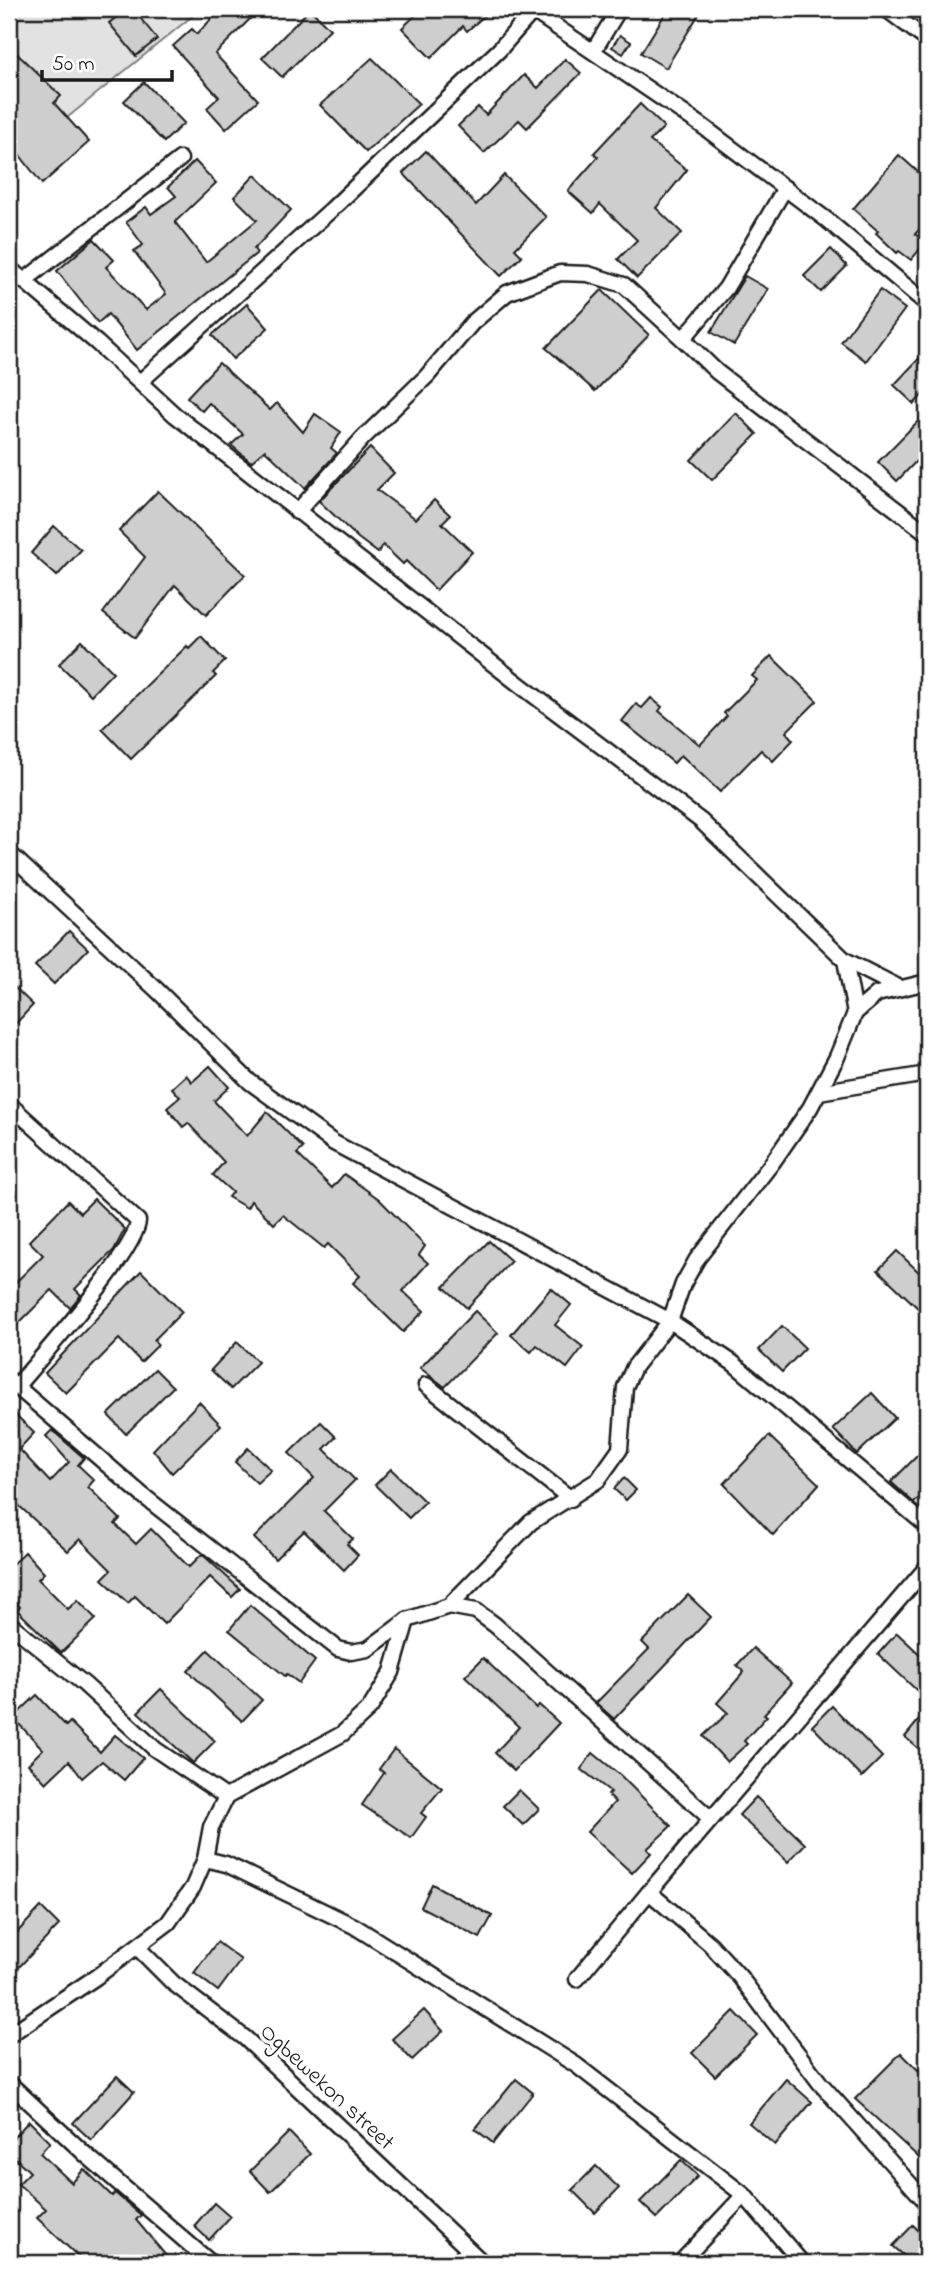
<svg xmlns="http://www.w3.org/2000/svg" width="936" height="2272" font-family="'Indie Flower',sans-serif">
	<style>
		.green { fill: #e2e2e2; stroke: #7f7f7f; stroke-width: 2 }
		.building { fill: #cecece; stroke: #1c1c1c; stroke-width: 2 }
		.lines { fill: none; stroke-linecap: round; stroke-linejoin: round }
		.street-casing { stroke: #1c1c1c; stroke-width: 19 }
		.street { stroke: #fff; stroke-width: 14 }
		.labels { text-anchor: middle; stroke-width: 7; stroke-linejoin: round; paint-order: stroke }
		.street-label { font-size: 24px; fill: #1c1c1c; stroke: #fff }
	</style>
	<rect width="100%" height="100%" fill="#fff"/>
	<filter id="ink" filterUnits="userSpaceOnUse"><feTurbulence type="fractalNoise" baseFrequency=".0143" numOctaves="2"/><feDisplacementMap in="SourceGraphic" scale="14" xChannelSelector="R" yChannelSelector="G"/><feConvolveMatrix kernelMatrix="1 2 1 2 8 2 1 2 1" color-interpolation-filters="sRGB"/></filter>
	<g filter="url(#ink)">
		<!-- green -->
		<path class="green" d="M9,9H201L9,165Z"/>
		<!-- building -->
		<g class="building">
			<path d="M127,9H133L157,39L136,56L109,23Z"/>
			<path d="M221,9H260L215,54L258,100L226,129L207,108L219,97L173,46L192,29L197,34Z"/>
			<path d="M310,9L330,29L282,77L262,58Z"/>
			<path d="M422,9H492L467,31L463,26L431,58L402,28Z"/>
			<path d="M668,9H702L666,68L641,53Z"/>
			<path d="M620,35L631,42L623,54L612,47Z"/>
			<path d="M9,46L61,96L54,103L89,142L42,184L9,141Z"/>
			<path d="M372,58L419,104L366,152L320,105Z"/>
			<path d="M565,59L581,73L527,128L519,120L484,153L458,126L478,107L486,115L524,75L538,88Z"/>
			<path d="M144,82L184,123L164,142L124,101Z"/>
			<path d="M640,104L664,127L650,141L687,170L656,208L682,233L637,278L618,259L637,240L600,204L593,213L568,191L598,157L594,153Z"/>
			<path d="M426,151L476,205L504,175L546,217L515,249L522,256L501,276L403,173Z"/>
			<path d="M899,155L927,180V221L915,234L926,242L911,260L899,251L897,253L876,233L878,231L853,209Z"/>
			<path d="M195,161L216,183L175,222L206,262L257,220L234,197L255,175L291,210L254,249L257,253L137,350L108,314L98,323L57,271L94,239L114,260L106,267L146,310L166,294L134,251L143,245L126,222L146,207L151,214L176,196L168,187Z"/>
			<path d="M831,249L847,266L821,292L804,276Z"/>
			<path d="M745,276L768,289L734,345L711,332Z"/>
			<path d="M602,290L649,335L595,391L546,348Z"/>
			<path d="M880,290L905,309L866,361L841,342Z"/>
			<path d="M247,304L268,328L233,359L212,335Z"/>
			<path d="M927,350V390L914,404L894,385Z"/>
			<path d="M219,363L270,410L277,403L303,432L315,414L341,432L331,448L337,453L305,488L265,450L251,462L231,445L243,434L209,403L202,411L187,397Z"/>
			<path d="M927,412V450L897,481L878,462Z"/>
			<path d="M736,413L757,434L712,480L691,460Z"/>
			<path d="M370,448L394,473L377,490L416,519L434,500L450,515L442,523L472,552L436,590L406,561L403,564L383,545L378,553L358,538L319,501Z"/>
			<path d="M158,491L245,575L206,615L175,585L135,638L103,613L145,557L119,531Z"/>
			<path d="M54,526L81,550L57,576L31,553Z"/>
			<path d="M201,636L225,661L213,673L216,676L131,759L102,729L187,646L189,648Z"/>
			<path d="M82,641L113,672L91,695L59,664Z"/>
			<path d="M771,656L817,701L786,732L793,740L773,761L761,750L720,792L681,755L674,763L622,721L636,704L642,708L651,698L662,707L659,711L700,745L727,716L724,713L757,680L752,676Z"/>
			<path d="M69,931L88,949L54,984L35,966Z"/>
			<path d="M9,982L33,1005L9,1031Z"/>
			<path d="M210,1066L229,1087L214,1101L247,1136L267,1112L303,1148L297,1154L332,1188L344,1174L379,1199L425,1246L419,1255L428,1263L403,1291L424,1311L403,1332L353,1283L360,1276L328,1244L324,1248L283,1215L274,1224L251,1201L247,1208L228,1197L232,1192L213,1175L224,1162L188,1123L183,1127L167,1108L180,1097L172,1088L186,1075L192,1082Z"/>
			<path d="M94,1199L125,1229L114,1250L75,1289L81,1295L70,1308L52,1290L9,1333V1289L43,1255L29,1241L68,1201L80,1213Z"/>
			<path d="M489,1241L511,1261L467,1308L444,1287Z"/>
			<path d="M897,1251L927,1280V1303L920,1310L878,1270Z"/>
			<path d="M141,1271L182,1312L154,1340L158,1345L141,1362L119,1339L66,1393L45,1373Z"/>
			<path d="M551,1288L571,1305L555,1325L583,1347L567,1368L537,1345L531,1352L511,1335Z"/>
			<path d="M475,1311L498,1333L445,1387L420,1368Z"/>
			<path d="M782,1326L805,1348L782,1372L759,1350Z"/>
			<path d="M237,1342L258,1362L231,1389L211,1370Z"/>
			<path d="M155,1369L173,1387L126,1434L108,1415Z"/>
			<path d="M872,1393L895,1418L857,1454L833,1429Z"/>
			<path d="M199,1402L221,1425L172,1473L153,1450Z"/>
			<path d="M9,1408L34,1433L19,1449L50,1482L69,1462L46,1436L52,1430L84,1458L78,1465L94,1480L88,1487L120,1519L115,1524L136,1544L151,1529L189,1567L202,1554L240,1589L232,1597L210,1577L164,1624L135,1596L128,1603L102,1579L111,1570L80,1539L68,1551L16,1503L9,1511Z"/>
			<path d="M321,1422L336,1437L324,1449L355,1480L324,1511L353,1539L347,1544L358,1555L344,1570L304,1531L275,1559L254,1538L314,1478L289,1453Z"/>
			<path d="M769,1436L819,1484L773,1535L724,1484Z"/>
			<path d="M927,1446V1490L914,1503L891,1482Z"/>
			<path d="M248,1448L271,1470L257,1483L235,1462Z"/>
			<path d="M391,1469L425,1502L409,1518L375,1485Z"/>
			<path d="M624,1478L636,1490L626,1500L614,1489Z"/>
			<path d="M25,1552L44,1573L38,1579L68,1609L78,1600L96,1619L61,1653L17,1610L20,1607L9,1594V1567Z"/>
			<path d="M688,1595L711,1617L614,1719L596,1703L649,1649L642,1642Z"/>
			<path d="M250,1605L315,1661L299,1683L287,1674L285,1676L229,1630Z"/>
			<path d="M897,1633L927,1661V1700L878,1654Z"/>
			<path d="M753,1648L792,1683L764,1714L767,1716L744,1741L747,1744L727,1762L703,1736L728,1713L717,1703L744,1672L737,1665Z"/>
			<path d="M208,1650L262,1700L242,1721L188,1671Z"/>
			<path d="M483,1658L536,1708L539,1705L559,1723L514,1771L495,1753L519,1727L465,1676Z"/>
			<path d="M161,1689L215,1741L193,1763L138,1712Z"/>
			<path d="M37,1695L66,1726L70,1722L100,1752L115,1735L143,1758L124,1780L102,1761L82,1778L69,1761L46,1783L28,1764L43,1749L13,1718Z"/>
			<path d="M832,1706L882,1757L862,1777L812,1726Z"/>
			<path d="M927,1710V1756L905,1737Z"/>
			<path d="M394,1749L442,1788L421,1813L426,1817L411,1838L362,1805L384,1773L379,1769Z"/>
			<path d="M593,1753L620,1775L671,1826L647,1849L651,1853L632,1873L587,1832L615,1802L608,1795L611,1792L581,1769Z"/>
			<path d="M519,1790L539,1809L523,1825L503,1806Z"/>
			<path d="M756,1797L805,1844L788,1862L739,1815Z"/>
			<path d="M432,1884L492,1916L480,1938L421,1907Z"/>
			<path d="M41,1907L59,1925L19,1967L9,1958V1941Z"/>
			<path d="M217,1942L241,1960L218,1991L194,1973Z"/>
			<path d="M424,2010L443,2031L412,2060L392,2039Z"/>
			<path d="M734,2011L757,2035L715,2076L692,2053Z"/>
			<path d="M901,2053L927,2079V2165L855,2099Z"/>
			<path d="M117,2076L134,2092L91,2140L73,2123Z"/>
			<path d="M516,2079L533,2093L493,2143L475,2129Z"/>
			<path d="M786,2079L812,2102L775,2145L749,2123Z"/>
			<path d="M29,2121L50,2142L40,2153L72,2183L84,2169L112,2196L115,2193L141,2215L136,2220L172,2263H85L37,2218L46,2209L18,2184L30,2172L9,2152V2142Z"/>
			<path d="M289,2132L310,2154L270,2192L250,2171Z"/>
			<path d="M681,2160L698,2176L657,2218L640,2202Z"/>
			<path d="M596,2166L619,2188L595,2213L572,2190Z"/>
			<path d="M214,2203L230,2217L209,2240L194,2226Z"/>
			<path d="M913,2225L927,2239V2244L911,2262L893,2246Z"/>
		</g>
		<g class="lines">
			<!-- street casing -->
			<g class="street-casing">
				<g id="street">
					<path d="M886,9L927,40"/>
					<path d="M594,50L619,9"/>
					<path d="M9,268L97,343L175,415L520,685L701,821L845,960L900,988"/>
					<path d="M24,281L180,159"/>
					<path d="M683,339L717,372L927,533"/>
					<path d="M140,382L332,209L499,50L533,11L701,125L827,220L927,304"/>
					<path d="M297,512L363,438L427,376L472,323L507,293L560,273L588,274L624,285L683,339L726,288L785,188"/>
					<path d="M9,853L157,990L250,1082L334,1143L670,1321L634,1367L625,1387L620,1449L598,1480L531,1522L449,1606L407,1620L368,1649L351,1652L338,1649L141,1494L9,1380"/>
					<path d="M845,960L855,1013"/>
					<path d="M927,982L877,994L855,1013L837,1057L810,1108L772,1163L697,1259L683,1284L670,1321L733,1363L927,1526"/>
					<path d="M819,1092L927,1074"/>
					<path d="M9,1104L138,1221C137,1251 39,1359 16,1387"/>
					<path d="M426,1385L571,1499"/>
					<path d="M927,1567L649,1892L710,1944L740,1977L820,2083L927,2203"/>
					<path d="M449,1606L476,1611L495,1625L711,1819"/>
					<path d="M9,1623L84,1684L155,1749L226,1797"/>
					<path d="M205,1859L226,1864L354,1926L576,2065L744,2195L802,2263"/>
					<path d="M137,1947L173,1983L245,2038L483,2263"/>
					<path d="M577,1979L649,1892"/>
					<path d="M9,2035L96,1977L168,1923L193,1887L205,1859L211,1827L226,1797L342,1734L370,1708L392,1672L407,1620"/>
					<path d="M9,2083L85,2154L211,2263"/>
					<path d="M456,2263L469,2251"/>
					<path d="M680,2263L744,2195"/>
				</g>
			</g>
			<!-- street -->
			<use href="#street" class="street"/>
		</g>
	</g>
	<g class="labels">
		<!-- street labels -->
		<g class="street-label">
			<text transform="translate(328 2086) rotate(43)" y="8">Ogbewekon street</text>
		</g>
	</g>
	<!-- margin -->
	<rect width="936" height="2272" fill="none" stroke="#fff" stroke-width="35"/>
	<rect x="18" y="18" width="901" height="2237" fill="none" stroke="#1c1c1c" stroke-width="2.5" filter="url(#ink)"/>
	<!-- scale -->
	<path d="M42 70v10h130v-10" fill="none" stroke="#1c1c1c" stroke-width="3.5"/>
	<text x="52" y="70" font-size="21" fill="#1c1c1c" stroke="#ffffff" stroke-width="5" paint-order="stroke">50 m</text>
</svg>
